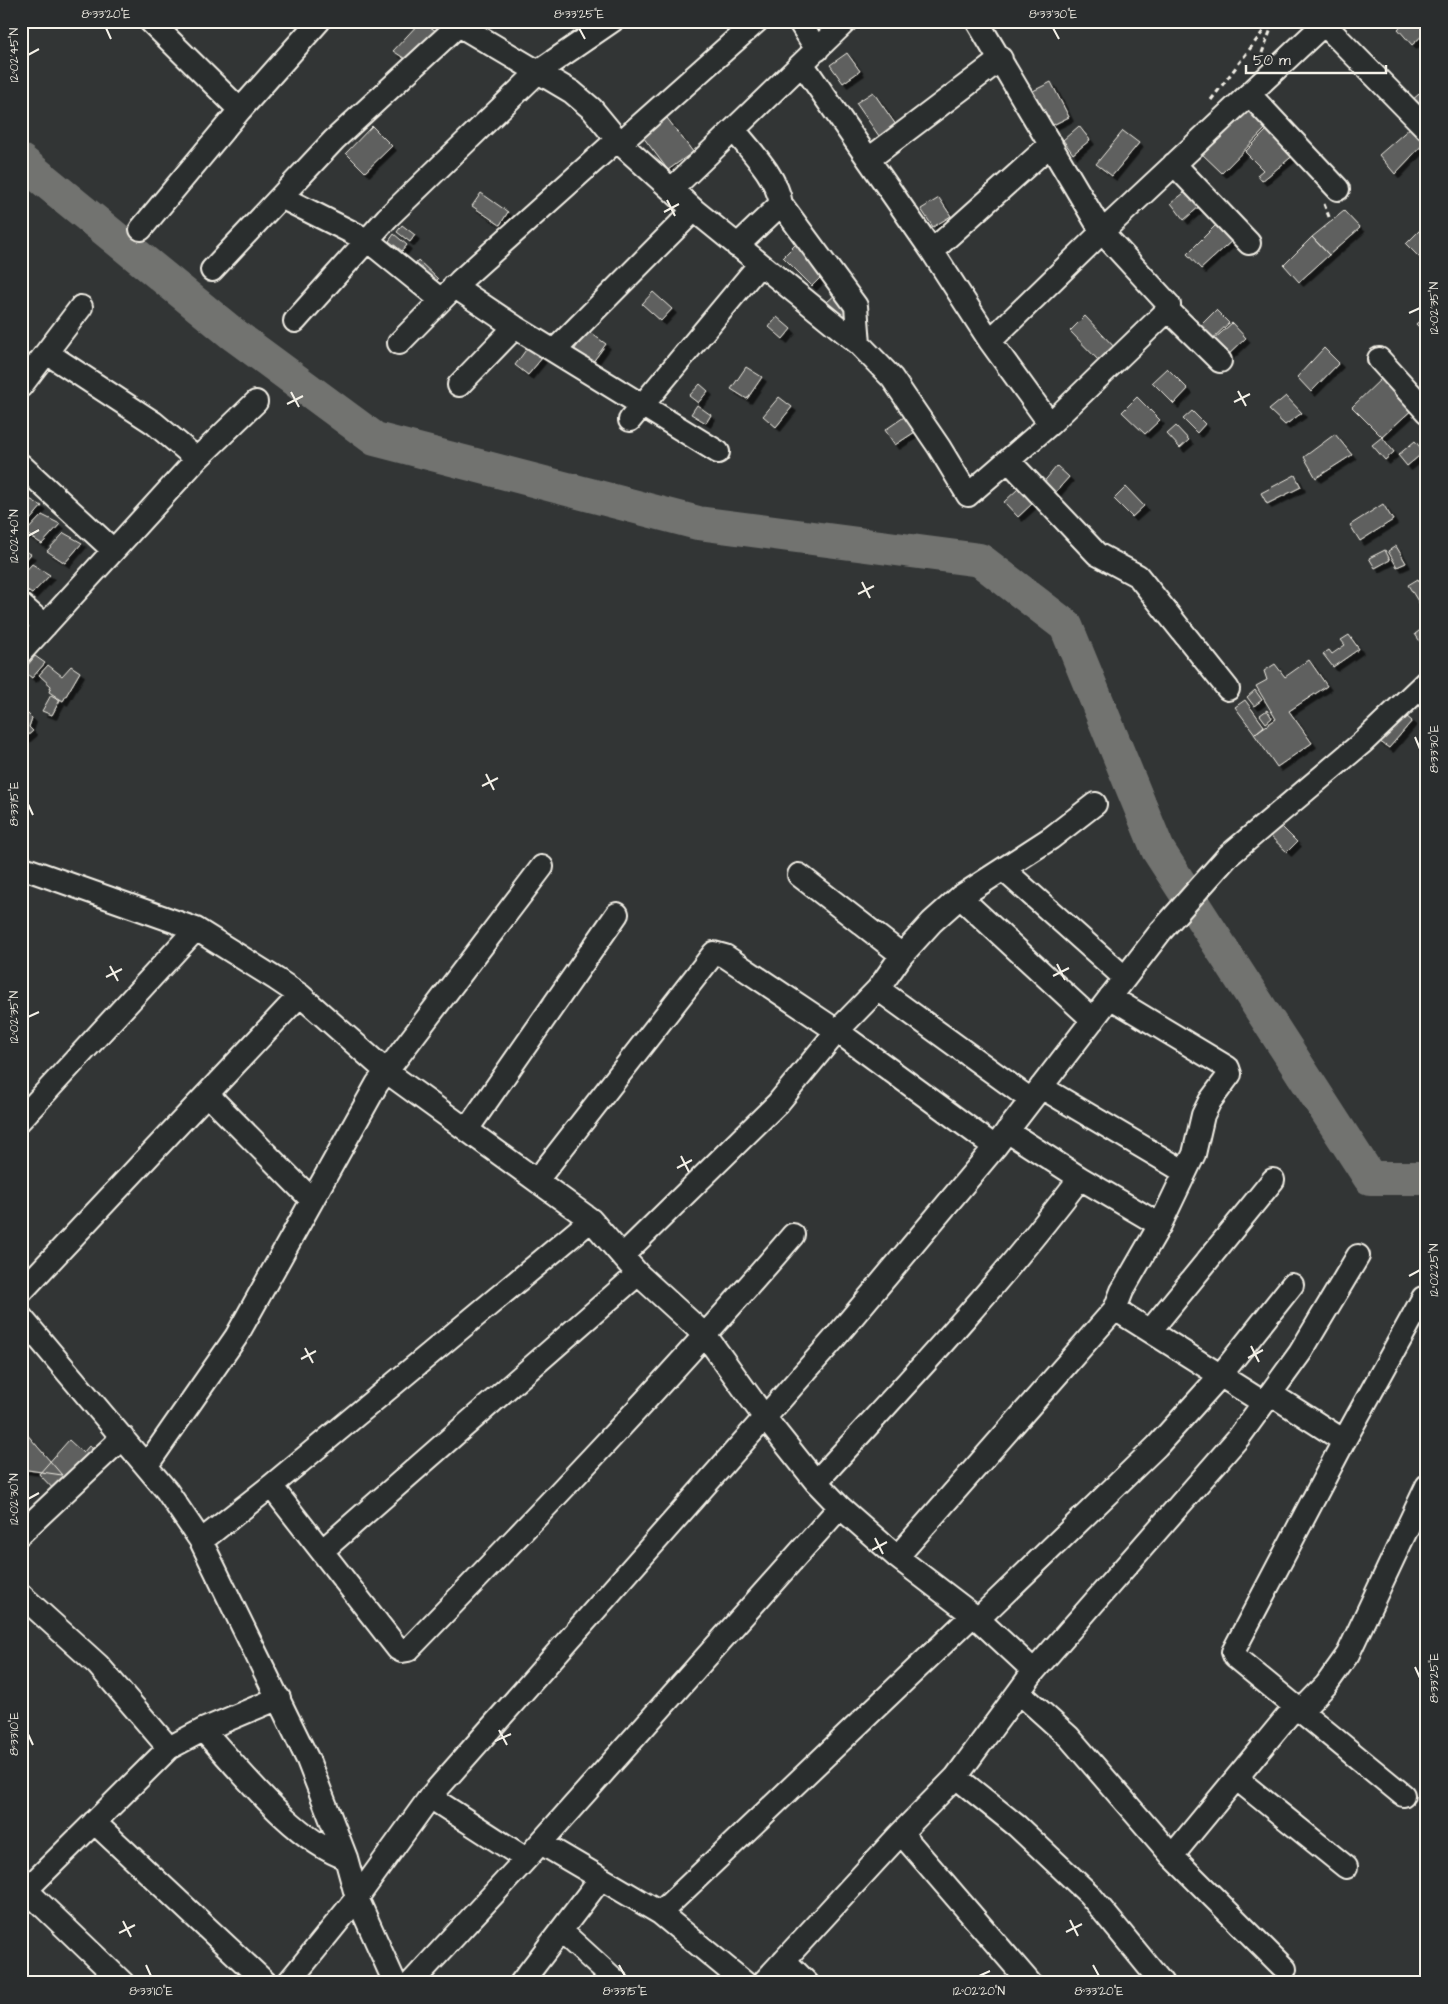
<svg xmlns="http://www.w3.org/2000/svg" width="1448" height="2004" font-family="'Architects Daughter',sans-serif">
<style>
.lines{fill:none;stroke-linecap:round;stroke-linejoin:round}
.river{stroke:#727370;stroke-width:34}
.building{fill:#5f605f;stroke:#f4f1e8;filter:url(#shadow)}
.street-casing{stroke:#f4f1e8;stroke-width:26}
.path{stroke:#f4f1e8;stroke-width:3;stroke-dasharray:5 4;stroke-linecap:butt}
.street{stroke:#2a2d2e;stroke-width:22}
.ticks{fill:none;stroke:#f4f1e8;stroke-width:2}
.neatline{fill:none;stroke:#f4f1e8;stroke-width:2}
.ticks-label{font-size:12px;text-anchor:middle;fill:#f4f1e8}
</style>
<defs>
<filter id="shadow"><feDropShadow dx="4.5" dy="4.5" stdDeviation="0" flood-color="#0009"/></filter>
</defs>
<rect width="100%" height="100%" fill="#323535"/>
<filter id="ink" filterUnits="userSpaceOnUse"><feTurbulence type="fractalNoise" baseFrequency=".02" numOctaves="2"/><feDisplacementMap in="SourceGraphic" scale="10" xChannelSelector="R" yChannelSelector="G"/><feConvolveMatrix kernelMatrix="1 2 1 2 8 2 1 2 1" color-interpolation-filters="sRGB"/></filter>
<g filter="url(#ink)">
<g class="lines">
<path class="river" d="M21,161L233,334L375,439L698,523L980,560L1066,626L1158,850L1370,1178H1427"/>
</g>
<path class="building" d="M421,21L439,33L410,62L393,51Z
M1407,21H1427V31L1412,45L1398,29Z
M847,53L860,71L843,83L830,65Z
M1051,82L1069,117L1051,126L1033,91Z
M1427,87V118L1411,101Z
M873,92L896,125L879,136L856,103Z
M1248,106L1269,125L1222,173L1200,152Z
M667,118L693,152L668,170L643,137Z
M372,126L392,146L365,172L346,153Z
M1079,126L1090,140L1073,154L1063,140Z
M1270,127L1295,154L1262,181L1257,175L1263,170L1245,152Z
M1411,127L1426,141L1395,174L1379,155Z
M1123,131L1139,143L1112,176L1096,164Z
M1188,190L1201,205L1184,220L1171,203Z
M481,193L508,212L500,225L472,206Z
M939,198L951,216L933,227L921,209Z
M1344,211L1360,228L1329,255L1312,237Z
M1427,223V251L1420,258L1406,244Z
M1217,224L1236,237L1201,269L1187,254Z
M402,225L415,235L410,242L397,232Z
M394,234L407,245L402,251L389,241Z
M1312,237L1329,255L1299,282L1284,265Z
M796,244L825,273L812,286L783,257Z
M418,260L438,279L432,286L412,267Z
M653,292L672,309L661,321L642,304Z
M837,293L855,313L844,323L826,303Z
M1216,310L1229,323L1211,340L1199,327Z
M1426,315L1427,316V335L1416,324Z
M1085,316L1116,349L1101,363L1070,331Z
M777,317L791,329L783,339L769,327Z
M1232,323L1246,338L1226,357L1211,342Z
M588,331L606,344L590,366L572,353Z
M528,347L542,358L528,375L515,365Z
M1324,348L1339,363L1311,392L1297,377Z
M746,367L762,377L747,399L731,389Z
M1167,368L1188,389L1174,404L1152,382Z
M1386,374L1416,406L1382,437L1352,407Z
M700,384L708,391L698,403L689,396Z
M1286,396L1302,413L1285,425L1269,410Z
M779,397L792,407L776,427L763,416Z
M1137,397L1160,420L1145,434L1122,412Z
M697,405L711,415L706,423L691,414Z
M1192,411L1205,424L1197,433L1183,419Z
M907,415L918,430L895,445L885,430Z
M1176,426L1189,440L1180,448L1167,434Z
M1335,434L1352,455L1316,478L1304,457Z
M1382,437L1394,452L1385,460L1372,445Z
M1415,441L1424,452L1407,466L1398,455Z
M1057,466L1069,477L1054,494L1042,484Z
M1295,475L1301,487L1267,504L1261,493Z
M1126,487L1144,506L1132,517L1114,499Z
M1019,488L1033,503L1018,517L1004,502Z
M24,496L42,506L25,526L21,523V500Z
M1383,504L1393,520L1360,541L1350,525Z
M42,515L60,524L42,544L25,533Z
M64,533L82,543L65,563L47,551Z
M1396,546L1406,563L1397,567L1388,551Z
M21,549L31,554L21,565Z
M1385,550L1390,560L1375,568L1369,558Z
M32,564L50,575L32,594L21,587V576Z
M1418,579L1427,595V610L1424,611L1408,585Z
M1427,625V652L1415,634Z
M1349,635L1359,649L1333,667L1323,654L1329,650L1332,654L1345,645L1341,640Z
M35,656L45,663L32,678L23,671Z
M1309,660L1327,686L1289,711L1312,743L1277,767L1254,734L1276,719L1256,686L1267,680L1264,671L1275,664L1285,677Z
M48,665L62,676L71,666L80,672L63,701L49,692L51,686L39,675Z
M1255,690L1262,700L1254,706L1247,697Z
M51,695L60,700L52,715L42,711Z
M1245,700L1264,726L1255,734L1235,707Z
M21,707L32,718L29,727L33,731L25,738L21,734Z
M1267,710L1272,718L1266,723L1260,715Z
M1400,711L1412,721L1389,748L1376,739Z
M1279,824L1297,842L1287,852L1268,834Z
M25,1432L62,1475L21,1469V1435Z
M69,1440L83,1453L89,1446L95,1450L58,1494L39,1474Z"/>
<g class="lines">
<g class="street-casing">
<path id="street" d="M150,21L240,110
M452,21L572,92L592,109L620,143L694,210L859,344L892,378L939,447L968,495L1050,424L1168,310L1169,305L1102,232L977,21
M799,21L817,50
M803,65L932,251L990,341L1050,424
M1249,94L1338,189
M734,130C751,151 777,177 781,204L737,246
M620,143L757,21
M869,159L1001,59
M1174,164L1249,243
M672,189L846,21
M281,197L367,240L441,300
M781,204L856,306L859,344
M141,229L240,110L319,21
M932,251L1051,144
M212,270L334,140L463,21
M454,286L515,327L718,452
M1168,310L1220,361
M295,321L387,218L539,71L612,21
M990,341L1102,232L1324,24L1427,129
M399,343L460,281L617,140
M555,350L694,210
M47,353L154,423L197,459
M1379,359L1427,412
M459,385L515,327
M21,386L81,307
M630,420L759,265
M1009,461L1097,554L1138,576L1228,689
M21,465L113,550
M21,605L45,626
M21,652L197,459L256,402
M21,867L196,929L276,979L300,995L387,1072L591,1220L638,1274L706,1336L765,1418L816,1482L840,1507L897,1557L978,1619L1034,1671
M1004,870L1125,978
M799,875L902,955
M960,897L1093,1020
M878,989L1031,1100
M1041,1087L1185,1172
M207,1094L312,1200
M21,1119L196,929
M468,1128L617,914
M1007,1131L1080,1178L1160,1225
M537,1180L714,953L725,956L837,1031L995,1147
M623,1255L778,1103L837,1031L878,989L902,955L932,922L960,897L1051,838L1095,804
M21,1292L300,995
M1115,1309L1264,1403
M21,1317L167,1491L201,1541L308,1760L346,1858L357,1898L395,1983
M1150,1331L1273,1180
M1271,1394L1344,1441
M147,1465L236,1337L377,1084L542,867
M816,1482C907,1383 999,1285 1080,1178
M271,1486L398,1649L402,1651L408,1650C540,1514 670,1378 793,1235
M21,1533L123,1437
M201,1541L271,1486L591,1220
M322,1551L638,1274
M897,1557L1115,1309L1122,1291L1160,1225L1194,1154L1203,1115L1210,1101L1230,1074L1228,1068L1223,1065L1110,997
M21,1595L98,1665L169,1748
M978,1619L1157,1446L1220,1376L1292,1285
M1019,1692L1069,1737L1172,1856L1285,1969
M1300,1712L1326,1685L1348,1654L1427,1486
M203,1730C241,1771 294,1840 346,1858
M956,1777L1017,1826L1089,1894L1162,1983
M1237,1779L1346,1867
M1403,1795L1235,1657L1233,1652L1344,1441L1423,1298
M430,1797L526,1859
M94,1822L266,1983
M901,1833L1030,1983
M541,1843L660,1913L745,1983
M1172,1856L1295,1707
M21,1885L123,1983
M21,1895L169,1748L203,1730L279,1698
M660,1913L973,1615
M561,1931L618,1983
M784,1960L807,1983
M288,1983L357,1898L430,1797L834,1339L995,1147L1161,931L1228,856L1363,742L1427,681
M411,1983L526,1859L840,1507
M521,1983L601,1878
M763,1983L901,1833L956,1777L1034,1671L1239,1437L1300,1353L1358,1256"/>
</g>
<path class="path" d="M1262,53L1274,21
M1211,100L1271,21
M1324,204L1331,222"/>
<use href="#street" class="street"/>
</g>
</g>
<path class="ticks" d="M106,28L111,39M579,28L585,39M1053,28L1059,39M28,55L39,49M667,200L675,216M664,212L679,204M1409,313L1420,308M1238,391L1246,406M291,392L299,407M1234,402L1250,394M287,404L303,396M28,536L39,530M862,582L870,598M858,594L874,586M1415,737L1420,749M486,774L494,790M482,786L498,778M28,804L33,815M1057,964L1065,980M110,966L118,981M1053,976L1069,968M106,977L122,969M28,1017L39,1012M681,1156L689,1172M677,1168L692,1160M1409,1276L1420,1270M1251,1346L1259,1362M305,1348L313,1363M1248,1358L1263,1350M301,1359L316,1351M28,1499L39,1493M875,1538L883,1554M872,1550L887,1542M1415,1667L1420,1678M499,1730L507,1745M28,1734L33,1745M495,1741L511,1734M1070,1920L1078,1936M123,1921L131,1937M1066,1932L1082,1924M119,1933L135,1925M146,1965L151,1976M619,1965L625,1976M1093,1965L1099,1976M979,1976L990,1971"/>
<rect width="1448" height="2004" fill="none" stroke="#2a2d2e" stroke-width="55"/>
<path d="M1246 65v8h140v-8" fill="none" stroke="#f4f1e8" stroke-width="2.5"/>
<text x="1253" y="65" font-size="15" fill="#f4f1e8" stroke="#2a2d2e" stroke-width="4" paint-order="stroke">50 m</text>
<rect x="28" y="28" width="1392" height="1948" class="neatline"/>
<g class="ticks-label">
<text x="106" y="18">8°33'20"E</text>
<text x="579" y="18">8°33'25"E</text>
<text x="1053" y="18">8°33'30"E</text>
<text transform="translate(14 55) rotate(-90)" y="4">12°02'45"N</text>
<text transform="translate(1434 308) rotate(-90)" y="4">12°02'35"N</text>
<text transform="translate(14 536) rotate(-90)" y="4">12°02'40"N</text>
<text transform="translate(1434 749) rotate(-90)" y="4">8°33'30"E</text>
<text transform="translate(14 804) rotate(-90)" y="4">8°33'15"E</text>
<text transform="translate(14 1017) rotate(-90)" y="4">12°02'35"N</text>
<text transform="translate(1434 1270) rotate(-90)" y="4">12°02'25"N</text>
<text transform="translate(14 1499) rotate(-90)" y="4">12°02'30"N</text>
<text transform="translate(1434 1678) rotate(-90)" y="4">8°33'25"E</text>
<text transform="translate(14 1734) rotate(-90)" y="4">8°33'10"E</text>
<text x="151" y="1995">8°33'10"E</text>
<text x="625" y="1995">8°33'15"E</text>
<text x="979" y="1995">12°02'20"N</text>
<text x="1099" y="1995">8°33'20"E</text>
</g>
</svg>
